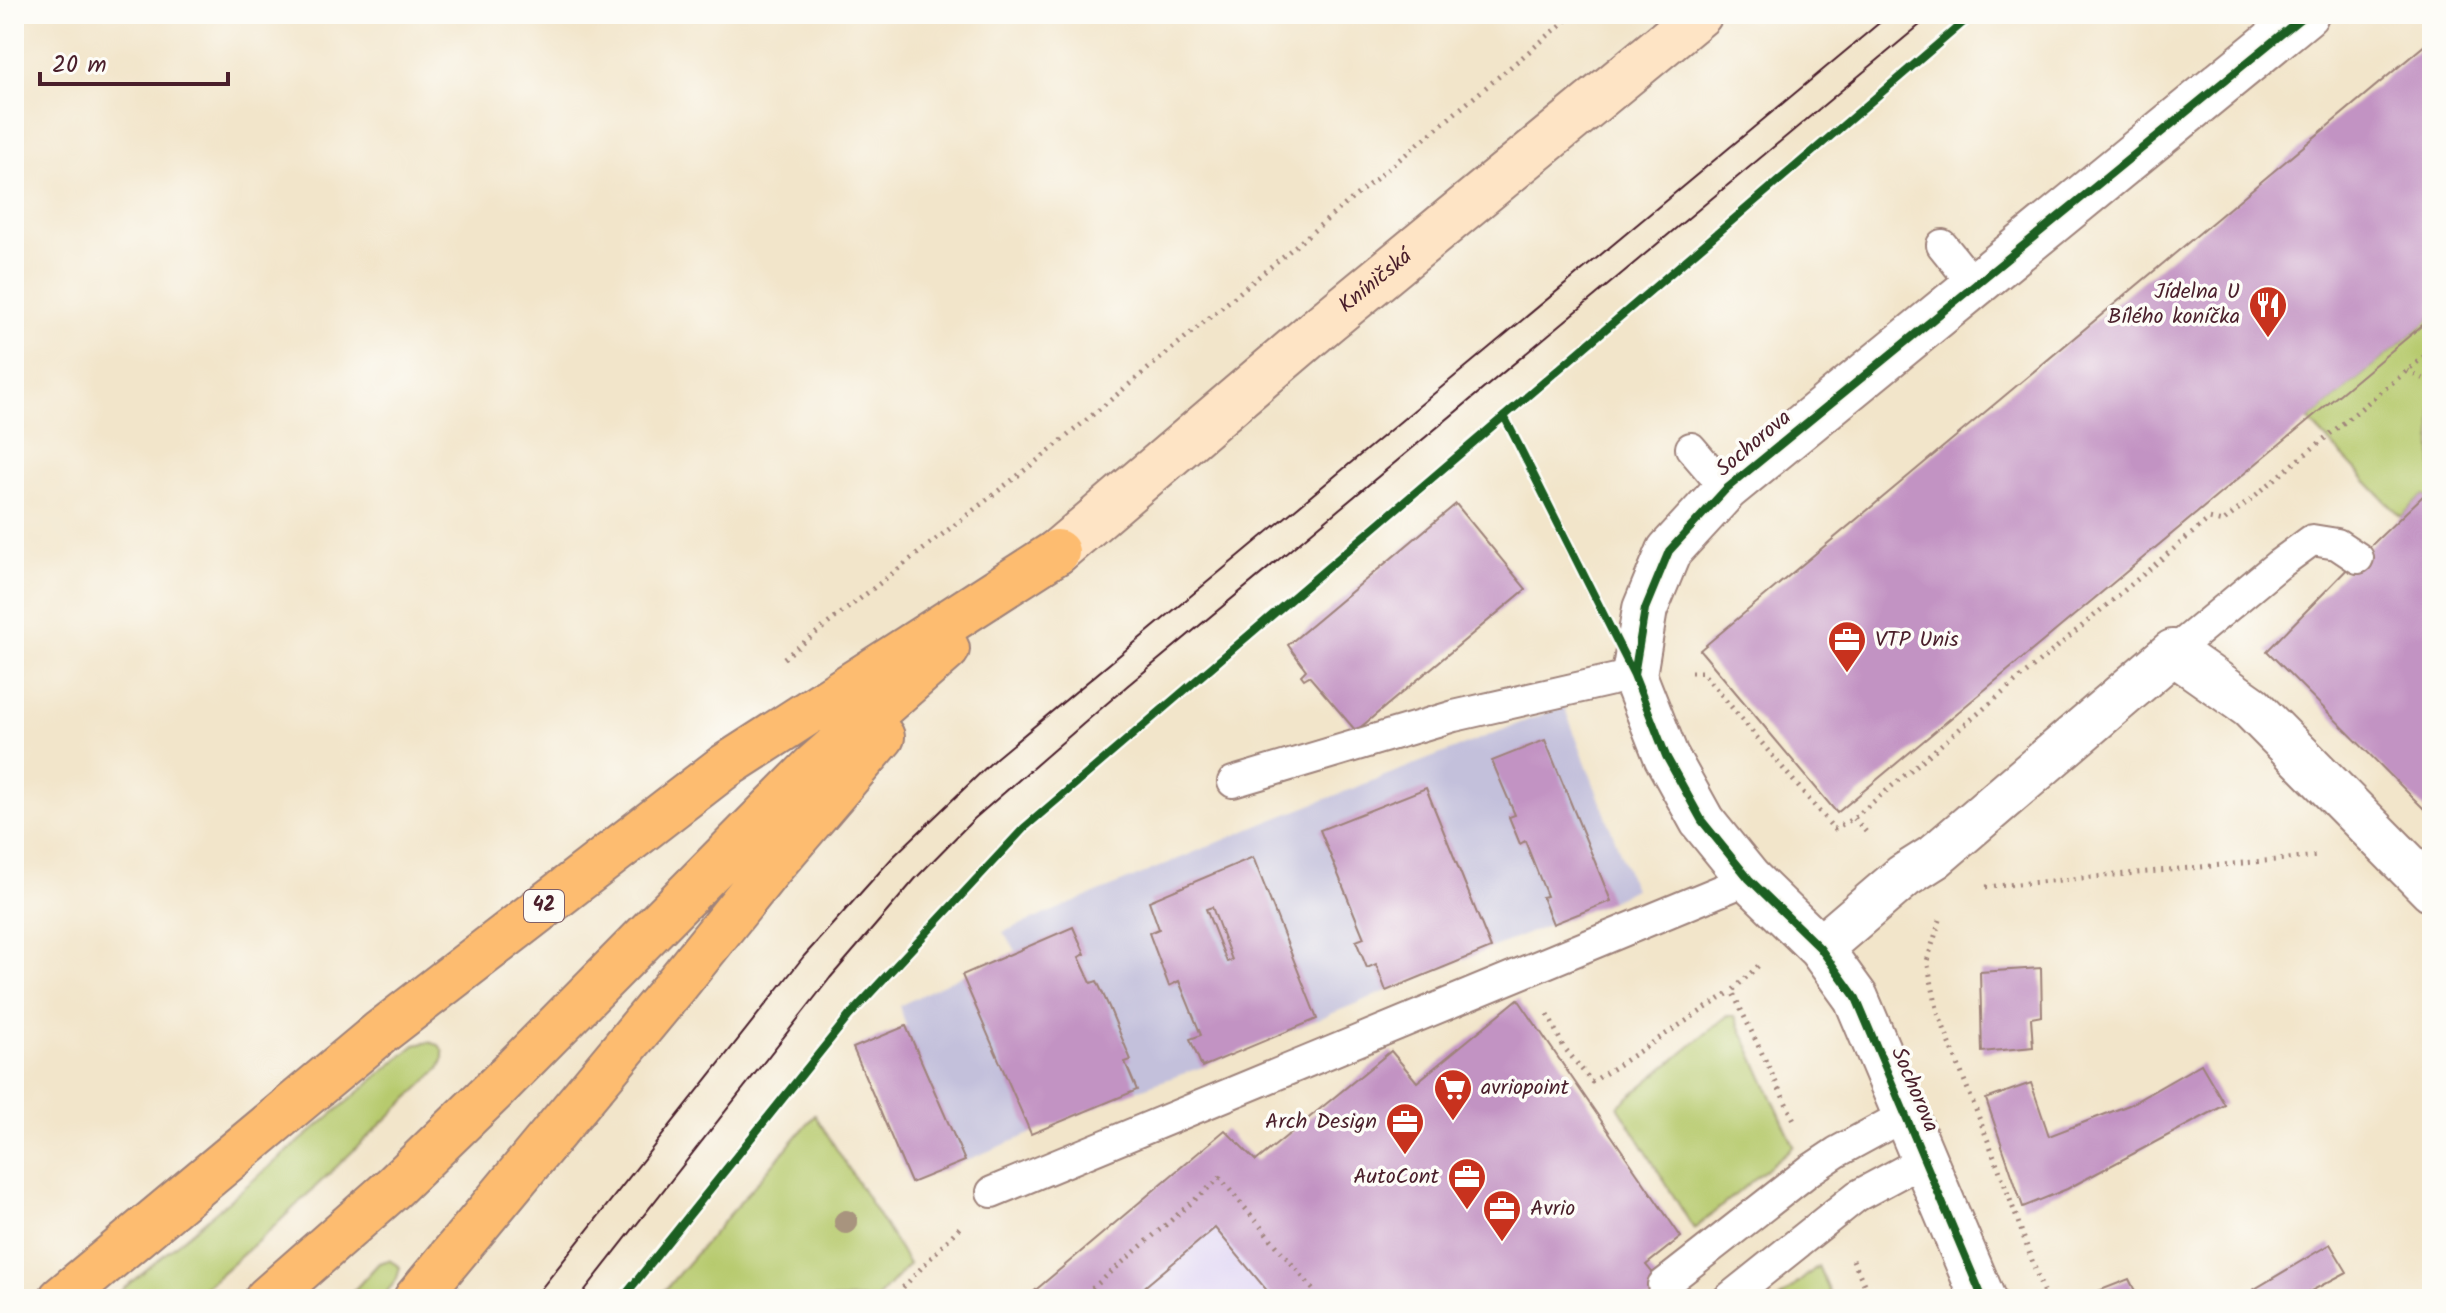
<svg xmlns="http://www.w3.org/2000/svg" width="2446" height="1313" font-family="Kalam,sans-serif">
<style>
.built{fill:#dfd4f5}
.industrial{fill:#c3c0db}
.green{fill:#b7ca6e;stroke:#80744c;stroke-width:2}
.building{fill:#c293c3;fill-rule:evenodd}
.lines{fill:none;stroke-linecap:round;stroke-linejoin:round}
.service-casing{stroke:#9e827a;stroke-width:34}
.minor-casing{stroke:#9e827a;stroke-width:48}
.secondary-casing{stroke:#9e827a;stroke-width:48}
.trunk-casing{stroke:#9e827a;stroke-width:48}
.path{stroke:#9e827a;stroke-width:5;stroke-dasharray:2 6;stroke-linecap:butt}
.service{stroke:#fff;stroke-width:30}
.minor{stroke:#fff;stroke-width:44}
.secondary{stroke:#fee4c5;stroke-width:44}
.trunk{stroke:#fdbc6f;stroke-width:44}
.tram{stroke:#4a1f2b;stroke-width:2}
.cycleway-casing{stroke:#fdfcf7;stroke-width:13}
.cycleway{stroke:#1b5e20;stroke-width:8}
.tree{fill:#a8947e}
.labels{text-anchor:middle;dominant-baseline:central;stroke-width:7;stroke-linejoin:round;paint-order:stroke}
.shield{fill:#fdfcf7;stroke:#806168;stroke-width:2}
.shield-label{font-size:20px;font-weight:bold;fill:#4a1f2b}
.street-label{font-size:22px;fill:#4a1f2b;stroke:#fdfcf7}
.poi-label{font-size:22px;fill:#4a1f2b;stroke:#fdfcf7;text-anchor:end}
</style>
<rect width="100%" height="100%" fill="#fdfcf7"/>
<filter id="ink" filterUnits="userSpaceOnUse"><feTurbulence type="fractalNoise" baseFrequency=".0125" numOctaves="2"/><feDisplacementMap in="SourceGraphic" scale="16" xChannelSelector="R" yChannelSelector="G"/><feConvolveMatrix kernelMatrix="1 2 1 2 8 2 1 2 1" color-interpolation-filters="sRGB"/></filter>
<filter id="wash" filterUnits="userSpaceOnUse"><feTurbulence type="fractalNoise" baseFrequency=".006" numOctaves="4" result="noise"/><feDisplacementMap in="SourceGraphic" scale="32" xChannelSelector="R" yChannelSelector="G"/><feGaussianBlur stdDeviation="1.8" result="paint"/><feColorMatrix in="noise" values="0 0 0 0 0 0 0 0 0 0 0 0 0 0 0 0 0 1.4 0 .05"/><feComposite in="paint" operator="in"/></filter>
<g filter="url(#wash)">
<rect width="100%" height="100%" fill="#f2e5ca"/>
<path class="built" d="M1225,1130L1256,1161L1371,1299H1025Z"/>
<path class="industrial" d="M1564,706L1634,889L1611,901L1491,948L1202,1067L1137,1090L911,1183L853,1048L906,1026L899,1006L962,975L1016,952L1003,932L1267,822Z"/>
<path class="green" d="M2432,317V503L2424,495L2401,517L2308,420Z
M1727,1016H1735L1794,1146L1694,1229L1618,1106Z
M429,1042L439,1045L443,1051V1060L439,1069L266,1234L192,1299H111L415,1045Z
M815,1115L909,1264L877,1299H657Z
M389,1260L400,1267L397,1279L381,1299H346L379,1263Z
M1818,1266L1833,1299H1779Z"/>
<g id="blocks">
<path class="building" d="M2432,39V317L1837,813L1700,650Z
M2424,495L2432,503V817L2267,651L2358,558Z
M1456,504L1526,589L1356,731L1309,676L1304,679L1301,675L1306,670L1288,645Z
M1545,740L1611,901L1553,924L1542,897L1547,896L1525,841L1520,844L1509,817L1515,815L1492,761Z
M1426,788L1491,948L1386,991L1376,964L1367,968L1356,941L1364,938L1320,830Z
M1253,857L1317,1019L1202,1067L1190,1039L1201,1035L1179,981L1169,986L1149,933L1159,929L1149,901ZM1212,907L1232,960L1227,962L1206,909Z
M1073,927L1085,954L1079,957L1091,983L1097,981L1109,1007L1131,1060L1125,1062L1137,1090L1031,1134L962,975Z
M2041,968L2042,1016L2031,1018L2033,1047L1982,1052L1980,972Z
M1518,999L1681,1237L1646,1265L1674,1299H1274L1215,1228L1130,1299H1025L1225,1130L1256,1161L1391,1051L1417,1082Z
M906,1026L965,1161L911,1183L853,1048Z
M2201,1064L2225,1105L2067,1189L2023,1207L1986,1099L2031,1083L2049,1136L2129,1105Z
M2330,1244L2347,1272L2296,1299H2238Z
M2129,1279L2139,1299H2078Z"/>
</g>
</g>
<g filter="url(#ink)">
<use href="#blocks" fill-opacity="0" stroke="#9e827a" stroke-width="2"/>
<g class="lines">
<g class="service-casing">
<path id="service" d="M1942,245L1975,286
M1691,448L1726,489
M2173,652L2278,565L2312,540L2337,544L2358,558
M1233,782L1454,716L1634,675
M992,1192L1749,879
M1663,1285L1810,1170L1837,1152L1905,1115
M1728,1299L1857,1196L1924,1160"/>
</g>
<g class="minor-casing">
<path id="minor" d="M1820,948L1904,876L1934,857L2173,652L2251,707L2432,890
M1983,1299L1856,998L1820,948L1749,879L1702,821L1666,756L1634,675L1645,609L1669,551L1726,489L2306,14"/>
</g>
<g class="secondary-casing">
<g id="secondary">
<path id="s1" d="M1057,552L1325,323L1700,14"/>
</g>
</g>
<g class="trunk-casing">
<path id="trunk" d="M61,1299L381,1032L724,767L1057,552
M267,1299L394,1187L493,1091L814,766L947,649
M416,1299L676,985L770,868L882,737"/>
</g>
<path class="path" d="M2407,371L2432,383
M784,658L1048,452L1574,14
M1691,672H1702L1834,829L1854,818L2209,519L2223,522L2432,350
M1854,818L1867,833
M1986,887L2319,856
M1940,920L1927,961L1938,1013L1999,1169L2046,1299
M1758,966L1732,991L1795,1122
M1548,1015L1563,1046L1592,1082L1732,991
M1853,1260L1871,1299
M622,1299L849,1016L1024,828L1504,416
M892,1299L960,1227
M1080,1299L1220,1178L1321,1299"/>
<use href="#service" class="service"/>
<use href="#minor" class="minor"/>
<use href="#secondary" class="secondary"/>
<use href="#trunk" class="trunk"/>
<path class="tram" d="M533,1299L804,956L893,857L996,758L1890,14
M578,1299L830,978L916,878L974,819L1127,686L1933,14"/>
<g class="cycleway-casing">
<path id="cycleway" d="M1504,416L1634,675
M622,1299L849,1016L1024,828L1973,14
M1983,1299L1856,998L1820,948L1749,879L1702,821L1666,756L1634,675L1645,609L1669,551L1726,489L2306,14"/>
</g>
<use href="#cycleway" class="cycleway"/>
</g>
<circle class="tree" cx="846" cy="1222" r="12"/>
</g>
<defs>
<g id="restaurant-pin" transform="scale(2)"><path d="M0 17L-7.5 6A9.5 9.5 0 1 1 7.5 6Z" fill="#c8321e" stroke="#fdfcf7"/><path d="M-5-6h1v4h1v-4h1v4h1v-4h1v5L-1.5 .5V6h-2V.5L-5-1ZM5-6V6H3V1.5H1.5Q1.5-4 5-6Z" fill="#fff"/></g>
<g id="office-pin" transform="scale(2)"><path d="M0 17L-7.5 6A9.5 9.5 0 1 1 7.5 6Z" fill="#c8321e" stroke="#fdfcf7"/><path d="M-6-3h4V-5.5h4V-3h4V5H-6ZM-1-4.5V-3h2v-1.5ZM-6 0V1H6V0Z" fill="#fff"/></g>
<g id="supermarket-pin" transform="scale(2)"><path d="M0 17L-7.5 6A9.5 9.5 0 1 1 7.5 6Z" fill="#c8321e" stroke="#fdfcf7"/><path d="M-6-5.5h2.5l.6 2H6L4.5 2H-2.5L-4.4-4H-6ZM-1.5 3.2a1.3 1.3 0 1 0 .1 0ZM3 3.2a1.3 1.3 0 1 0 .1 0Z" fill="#fff"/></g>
</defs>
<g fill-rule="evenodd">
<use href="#restaurant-pin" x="2268" y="305"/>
<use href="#office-pin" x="1847" y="640"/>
<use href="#supermarket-pin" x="1453" y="1088"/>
<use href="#office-pin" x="1405" y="1122"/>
<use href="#office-pin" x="1467" y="1177"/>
<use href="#office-pin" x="1502" y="1209"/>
</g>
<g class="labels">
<rect class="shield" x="524" y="890" width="40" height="32" rx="6"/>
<g class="shield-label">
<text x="544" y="906">42</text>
</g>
<g class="street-label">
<text stroke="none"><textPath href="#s1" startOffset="418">Kníničská</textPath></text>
<text transform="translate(1754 444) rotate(-40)">Sochorova</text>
<text transform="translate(1914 1090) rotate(67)">Sochorova</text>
</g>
<g class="poi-label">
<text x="2240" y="292">Jídelna U<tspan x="2240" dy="25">Bílého koníčka</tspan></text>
<text x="1875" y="640" text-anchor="start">VTP Unis</text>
<text x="1481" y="1088" text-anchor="start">avriopoint</text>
<text x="1377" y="1122">Arch Design</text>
<text x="1439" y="1177">AutoCont</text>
<text x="1530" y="1209" text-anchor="start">Avrio</text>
</g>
</g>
<rect width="2446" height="1313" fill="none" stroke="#fdfcf7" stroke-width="48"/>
<path d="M40 72v12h188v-12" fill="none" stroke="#4a1f2b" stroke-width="4"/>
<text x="52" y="72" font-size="24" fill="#4a1f2b" stroke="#fdfcf7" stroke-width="6" paint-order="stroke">20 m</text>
</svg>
